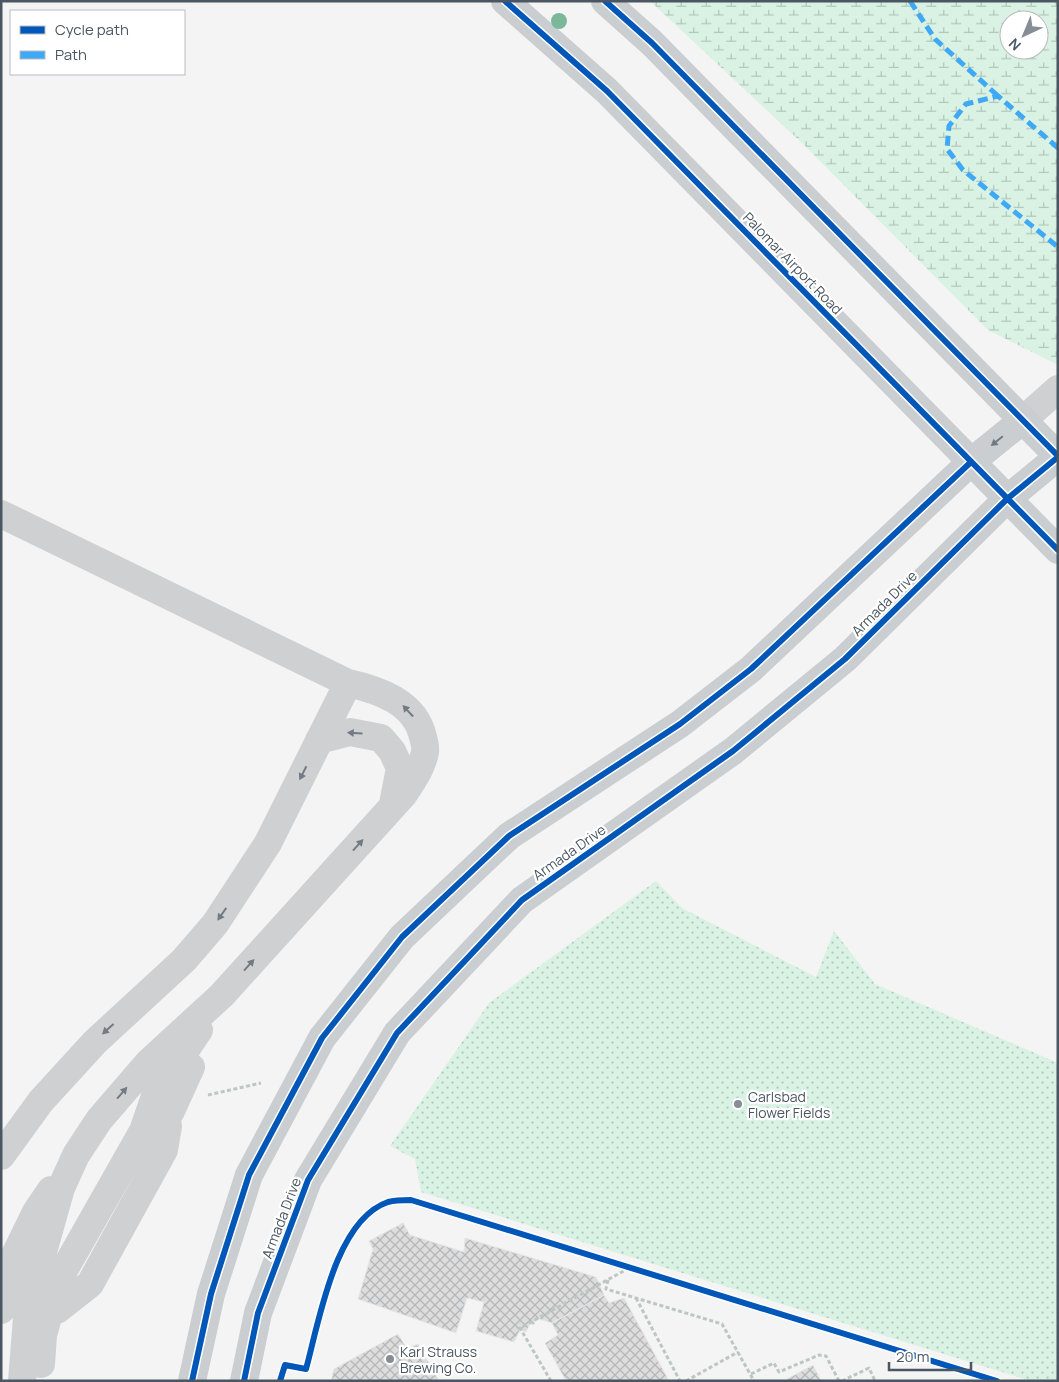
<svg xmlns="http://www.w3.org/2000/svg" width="1059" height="1382" font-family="Manrope,sans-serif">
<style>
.grass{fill:url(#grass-dots)}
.wetland{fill:url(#wetland-marsh);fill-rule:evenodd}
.building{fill:url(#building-cross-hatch);stroke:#e5e6e7}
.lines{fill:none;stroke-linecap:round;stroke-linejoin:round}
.path{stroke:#bcc7c4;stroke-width:3;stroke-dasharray:4 2.5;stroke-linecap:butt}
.minor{stroke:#ced0d2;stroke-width:28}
.major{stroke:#caced1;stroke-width:28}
.quiet{stroke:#3fa9f5;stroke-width:5;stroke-dasharray:10 5;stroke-linecap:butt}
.cycleway-casing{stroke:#fff;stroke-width:9}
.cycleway{stroke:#0057b8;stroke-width:6}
.tree{fill:#7ab899}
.oneway{fill:#707a83}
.oneway2{fill:#727b83}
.poi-dot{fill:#868d94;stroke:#fff;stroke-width:2}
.labels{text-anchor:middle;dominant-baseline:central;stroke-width:4.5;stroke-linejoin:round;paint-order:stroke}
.street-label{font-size:14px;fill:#4a5661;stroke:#fff}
.poi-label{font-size:14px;fill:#4a5661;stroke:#fff;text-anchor:start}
</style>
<defs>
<pattern id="grass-dots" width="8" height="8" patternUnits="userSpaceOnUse" patternTransform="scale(1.25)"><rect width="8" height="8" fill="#d9f2e3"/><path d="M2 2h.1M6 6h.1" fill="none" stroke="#b2c7bb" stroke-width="1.8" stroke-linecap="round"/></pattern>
<pattern id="wetland-marsh" width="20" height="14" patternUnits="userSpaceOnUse" patternTransform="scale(1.25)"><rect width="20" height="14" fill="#d9f2e3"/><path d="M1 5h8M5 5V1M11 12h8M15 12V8" fill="none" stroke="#b2c7bb"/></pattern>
<pattern id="building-cross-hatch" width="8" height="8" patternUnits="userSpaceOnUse" patternTransform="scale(1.25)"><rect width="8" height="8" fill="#ddddde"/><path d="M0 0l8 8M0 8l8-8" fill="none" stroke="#b5b6b7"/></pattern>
</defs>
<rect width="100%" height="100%" fill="#f4f4f4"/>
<path class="grass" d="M656,881L682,908L816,977L834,931L875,984L1058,1063V1381H1031L421,1192L415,1159L390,1146L489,1003Z"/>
<path class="wetland" d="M650,1H1058V365L988,330L805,146ZM1009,20H1039V50H1009Z"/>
<path class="building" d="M403,1223L410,1235L464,1252L465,1238L596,1277L604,1295L552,1323L536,1318L534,1325L530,1324L526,1332L520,1330L514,1342L476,1331L484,1302L467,1298L456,1333L358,1299L373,1249L369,1241Z
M604,1295L609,1303L624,1298L669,1381H566L545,1343L558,1335L552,1323Z
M398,1334L407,1349L418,1344L439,1381H331L334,1369Z
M813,1365L821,1381H788L787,1379Z"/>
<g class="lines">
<path class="path" d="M208,1095L261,1083
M608,1280L606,1289L722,1324L754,1381
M636,1298L680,1381
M751,1374L774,1363L779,1372L819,1355L826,1356L839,1381
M551,1381L520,1328L631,1267
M686,1381L738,1352
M842,1381L869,1368L875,1381"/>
<path class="minor" d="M1023,420L1058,389
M1,514L348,683C379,690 415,702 423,737C424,741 426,747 425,752C422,768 413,780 404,794L222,995L149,1062L99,1120L76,1155L61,1188L28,1305L22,1381
M319,740L350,732L381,738L392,751L400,768L393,804
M151,1144L171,1111L191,1067
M1,1156L41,1101L95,1042L184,960L215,924L268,843L348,683
M1,1310L11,1263L36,1212L51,1190
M57,1310L90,1284L164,1150L168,1126
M41,1364L43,1335L59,1279L143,1131L155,1096L199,1030"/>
<path class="major" d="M505,1L607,91L1058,550
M605,1L652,43L1058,456
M192,1381L211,1294L249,1175L322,1038L402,937L509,836L680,724L751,669L971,462L1023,420
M244,1381L258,1313L308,1180L397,1033L522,900L733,751L845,659L1007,499L1058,457"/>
<path class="quiet" d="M910,1L935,39L998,96
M1058,148L998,96L966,104L949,126L947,149L963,170L1058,247"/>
<g class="cycleway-casing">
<path id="cycleway" d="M505,1L607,91L1058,550
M605,1L652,43L1058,456
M192,1381L211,1294L249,1175L322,1038L402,937L509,836L680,724L751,669L971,462
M244,1381L258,1313L308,1180L397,1033L522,900L733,751L845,659L1007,499L1058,457
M280,1381L285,1365L306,1369C319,1322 335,1220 388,1202C395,1200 404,1200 411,1200L997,1381"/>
</g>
<use href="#cycleway" class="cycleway"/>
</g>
<circle class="tree" cx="559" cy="21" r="8"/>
<defs><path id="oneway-solid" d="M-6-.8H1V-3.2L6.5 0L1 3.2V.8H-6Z" transform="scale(1.25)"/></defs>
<use class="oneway" href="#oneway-solid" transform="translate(997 441) rotate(141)"/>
<g class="oneway2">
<use href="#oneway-solid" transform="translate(408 711) rotate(-133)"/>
<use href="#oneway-solid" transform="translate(355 733) rotate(-177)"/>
<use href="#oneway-solid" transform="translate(303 773) rotate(117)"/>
<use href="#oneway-solid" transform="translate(358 845) rotate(-48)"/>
<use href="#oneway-solid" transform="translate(222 914) rotate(125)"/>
<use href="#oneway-solid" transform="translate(249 965) rotate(-48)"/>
<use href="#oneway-solid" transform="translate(108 1029) rotate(138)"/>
<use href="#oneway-solid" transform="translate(122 1093) rotate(-49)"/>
</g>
<g class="poi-dot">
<circle cx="738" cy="1104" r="5"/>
<circle cx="390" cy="1359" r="5"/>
</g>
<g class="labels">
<g class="street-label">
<text transform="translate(793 263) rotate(46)">Palomar Airport Road</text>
<text transform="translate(884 603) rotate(-45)">Armada Drive</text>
<text transform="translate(569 852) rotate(-35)">Armada Drive</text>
<text transform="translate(281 1218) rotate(-69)">Armada Drive</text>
</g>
<g class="poi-label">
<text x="748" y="1096">Carlsbad<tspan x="748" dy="16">Flower Fields</tspan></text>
<text x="400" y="1351">Karl Strauss<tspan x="400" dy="16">Brewing Co.</tspan></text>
</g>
</g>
<rect width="1059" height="1382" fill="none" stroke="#4a5661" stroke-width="5"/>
<rect x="10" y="10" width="175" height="65" fill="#ffffff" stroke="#b7bbc0"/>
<rect x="20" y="26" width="25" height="8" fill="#0057b8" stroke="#b7bbc0"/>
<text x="55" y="35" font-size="15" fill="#4a5661">Cycle path</text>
<rect x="20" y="51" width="25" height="8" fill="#3fa9f5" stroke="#b7bbc0"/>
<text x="55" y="60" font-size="15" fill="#4a5661">Path</text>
<g transform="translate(1024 35) rotate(224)"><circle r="24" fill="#ffffff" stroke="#b7bbc0"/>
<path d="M0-4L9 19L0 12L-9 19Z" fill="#868d94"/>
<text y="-8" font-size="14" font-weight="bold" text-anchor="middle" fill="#4a5661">N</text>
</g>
<path d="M889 1362v8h82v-8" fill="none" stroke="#4a5661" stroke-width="2.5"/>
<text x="896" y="1362" font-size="15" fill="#4a5661" stroke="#ffffff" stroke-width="4" paint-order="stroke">20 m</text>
</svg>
